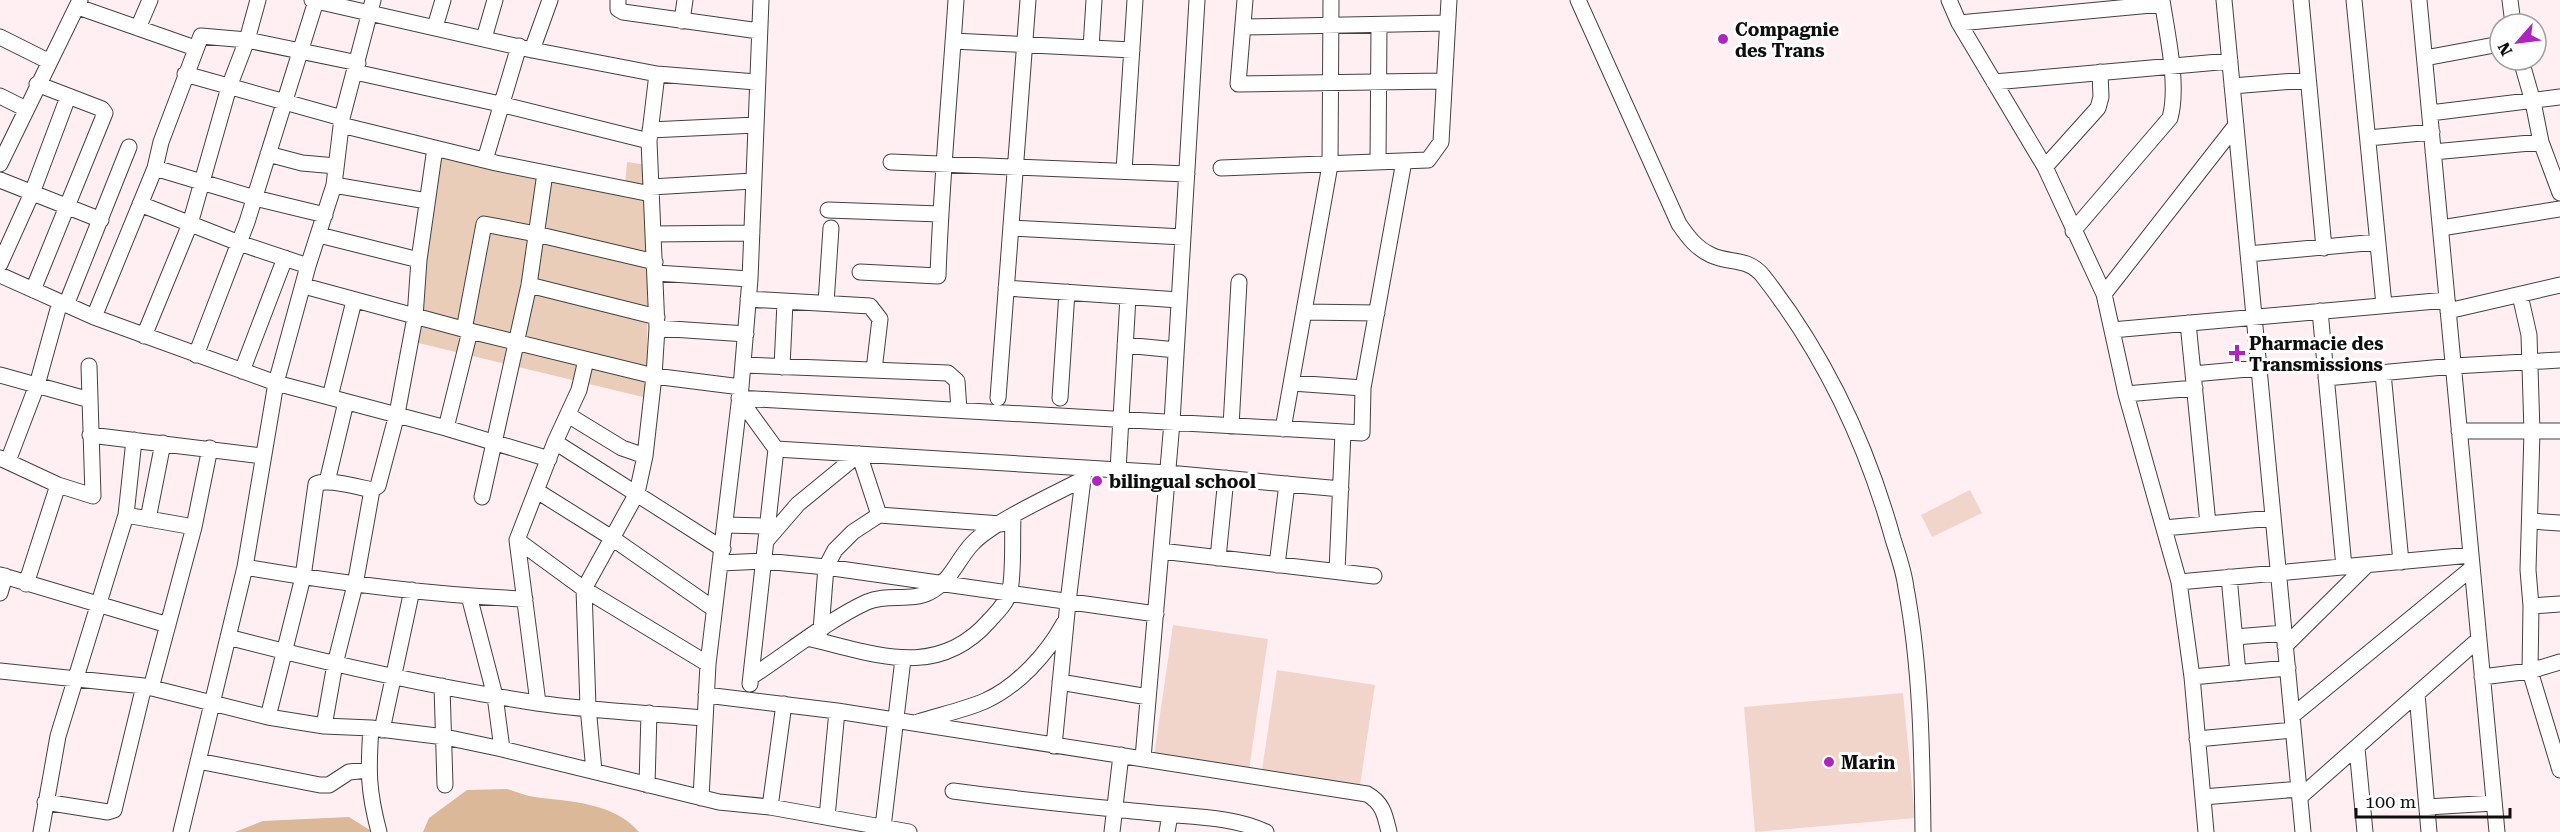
<svg xmlns="http://www.w3.org/2000/svg" width="2560" height="832" font-family="'Roboto Serif',serif">
<style>
.green{fill:#eacdb8}
.forest{fill:#dbb897}
.pitch{fill:#f1d5ca}
.lines{fill:none;stroke-linecap:round;stroke-linejoin:round}
.minor-casing{stroke:#414141;stroke-width:17}
.minor{stroke:#fff;stroke-width:15}
.poi-dot{fill:#ae24c0;stroke:#fff;stroke-width:2}
.labels{text-anchor:middle;dominant-baseline:central;stroke-width:6;stroke-linejoin:round;paint-order:stroke}
.poi-label{font-size:18px;font-weight:bold;fill:#0e0e0e;stroke:#fff;text-anchor:start}
</style>
<rect width="100%" height="100%" fill="#ffeff3"/>
<path class="green" d="M435,149L625,184L627,162L648,165L647,398L410,341Z"/>
<path class="forest" d="M507,789C516,792 526,796 535,797C571,802 613,802 639,832H423L429,818L467,790Z
M349,817L373,832H235L263,821Z"/>
<path class="pitch" d="M1970,490L1982,513L1932,537L1921,515Z
M1173,625L1268,639L1249,770L1154,756Z
M1277,670L1375,685L1360,785L1262,770Z
M1903,693L1915,818L1755,832L1744,707Z"/>
<g class="lines">
<g class="minor-casing">
<path id="minor" d="M312,0L532,50L657,74L756,82
M618,0V9L623,12L759,31
M1245,0L1238,84L1444,81
M1578,0L1679,224C1688,237 1696,248 1711,255C1730,264 1748,257 1763,276C1824,354 1867,445 1893,539C1898,555 1904,571 1906,588C1921,669 1922,750 1923,832
M1949,0L1959,23L2045,167L2104,294L2126,394L2179,582L2192,677L2206,832
M2224,0L2303,832
M2301,0L2324,248
M2354,0L2384,305
M2419,0L2497,832
M2510,0L2513,24
M78,7L195,48
M682,21L685,0
M1959,23L2162,4
M435,27L443,0
M1243,27L1447,23
M138,28L150,0
M0,37L48,61
M484,38L495,0
M953,41L1132,50
M1091,48L1094,0
M532,50L550,0
M2425,58L2500,44
M2521,60L2533,102L2541,142L2560,193
M355,72L500,104L649,141
M185,74L342,118
M1994,82L2230,61
M2232,86L2308,80
M0,96L26,109
M2430,113L2560,97
M341,125L496,163L651,194
M650,130L756,125
M2368,138L2432,132
M2433,152L2541,142
M268,154L302,163L336,166
M485,160L519,46
M891,162L1187,174
M1378,162L1379,25
M0,164L80,0
M2045,167L2098,108L2101,97L2100,72
M155,168L255,198L325,215
M1221,168L1428,160L1441,142L1449,0
M1124,171L1135,0
M0,180L101,220
M334,185L427,201
M651,187L753,181
M140,204L239,243L308,266
M828,210L940,214
M1011,228L1183,237
M2441,228L2560,209
M2073,231L2170,118C2179,85 2167,34 2162,0
M653,234L752,233
M319,235L419,260
M2248,254L2377,242
M0,264L32,193L68,97
M860,272L938,276C941,184 950,92 956,0
M656,273L750,279
M0,275L94,317L276,383L446,428L549,459
M529,285L657,317
M304,286L470,331L654,376L741,387
M1006,288L1179,300
M33,290L105,113L102,109L37,84
M2104,294L2236,125
M2520,295L2529,335L2532,432L2528,570L2531,606L2530,671L2560,770
M748,299L870,306L880,319L874,370
M826,303L831,228
M66,305L129,147
M2320,311L2344,567
M2448,311L2560,285
M1304,312L1377,313
M94,317L155,168L161,142L201,36L247,40L358,63
M2188,323L2208,524
M657,328L746,334
M464,330L484,224L536,234L655,262
M2112,330L2447,300
M144,336L190,224L229,87L247,40L258,0
M1125,345L1176,350
M196,355L247,222L316,1
M743,365L948,373L957,381L959,410
M782,367L785,302
M242,371L285,258
M2383,373L2401,562
M2193,374L2259,368
M0,375L90,400
M2326,378L2454,366L2560,360
M1292,383L1363,388
M2126,394L2195,388
M330,397L354,301
M739,398L1362,433L1363,388L1404,161
M739,398L776,449L750,684
M998,398L1028,0
M1060,398L1067,292
M568,415L622,448L645,456
M1231,426L1239,282
M446,428L470,331
M1283,429L1330,165L1331,0
M2459,431H2560
M90,435L262,456
M555,442L723,549
M776,449L1168,473L1341,489
M0,458L58,485L93,496L89,366
M8,461L37,385L60,302
M1118,470L1128,297
M327,482L346,402
M537,491L612,538L714,609
M482,497L529,285L545,173
M126,515L134,440
M148,519L163,443
M2530,521L2560,523
M725,525L768,526
M2164,528L2273,518
M517,540L584,589L708,664
M766,541L798,504L859,454L879,515
M1161,551L1374,576
M1218,558L1226,478
M721,563L764,561L826,567L1156,614
M1277,565L1287,484
M245,567C338,583 430,595 525,599
M1337,571L1343,432
M0,575L168,625
M2229,577L2238,673
M2179,582L2471,555
M26,584L58,485
M0,593L5,576
M469,596L495,696L502,749
M2531,606L2560,604
M821,630L826,567L835,550L853,532L879,515L1001,524
M228,637C330,664 432,687 537,703C592,711 649,713 705,718
M2235,637L2284,633
M807,638C873,653 936,681 989,621C996,613 1007,603 1010,591C1014,568 1012,541 1013,517
M2285,646L2367,565
M0,671L144,686L268,717L324,726L371,728L445,737L502,749L719,802L770,807L909,832
M751,677C788,653 828,620 867,602C887,593 911,602 930,592C952,580 957,560 972,544C992,522 1055,494 1083,479
M2192,677L2288,668
M2482,677L2530,671L2560,662
M1060,682L1148,697
M442,686L445,785
M151,688L194,527L210,448
M2417,694L2429,832
M706,695L837,711L1367,794C1383,803 1385,815 1389,832
M538,703L517,540L555,442L579,390L586,360
M2292,716L2472,568
M268,717L303,577L316,484C327,478 358,487 372,490L378,486L397,414L415,317L419,260L435,148
M918,722C940,715 964,710 985,701C1018,686 1047,654 1064,623
M324,726L335,664L355,585L372,490
M371,728C368,770 368,791 379,832
M382,730L412,590
M2197,739L2293,730
M1054,746L1068,602L1084,471
M2357,748L2365,832
M1143,758L1172,422L1197,0
M198,761L320,785H329L349,772L368,770
M594,771L588,707L584,589L637,493L645,456L654,376L657,328L649,141L657,74
M647,785L649,713
M953,791C1019,800 1086,806 1153,813C1190,817 1232,816 1266,832
M2203,797L2299,789
M2300,797L2479,639
M701,798L708,664L741,387L750,279L761,0
M45,802L108,812L114,810L144,686
M770,807L784,704
M2427,807L2494,803
M827,817L837,711
M883,827L903,659
M41,832L58,736L126,515L194,527
M181,832L245,567L276,383L308,266L334,185L342,118L373,0
M1112,832L1121,755
M1167,832L1170,815"/>
</g>
<use href="#minor" class="minor"/>
</g>
<g class="poi-dot">
<circle cx="1723" cy="39" r="6"/>
<path d="M2234 344h6v6h6v6h-6v6h-6v-6h-6v-6h6z"/>
<circle cx="1097" cy="481" r="6"/>
<circle cx="1829" cy="762" r="6"/>
</g>
<g class="labels">
<g class="poi-label">
<text x="1735" y="29">Compagnie<tspan x="1735" dy="21">des Trans</tspan></text>
<text x="2249" y="343">Pharmacie des<tspan x="2249" dy="21">Transmissions</tspan></text>
<text x="1109" y="481">bilingual school</text>
<text x="1841" y="762">Marin</text>
</g>
</g>
<g transform="translate(2518 42) rotate(242)"><circle r="28" fill="#ffffff" stroke="#9f9f9f" stroke-width="1.5"/>
<path d="M0-4.5L10 22L0 15L-10 22Z" fill="#ae24c0"/>
<text y="-9" font-size="16" font-weight="bold" text-anchor="middle" fill="#0e0e0e">N</text>
</g>
<path d="M2356 808v9h154v-9" fill="none" stroke="#0e0e0e" stroke-width="3"/>
<text x="2365" y="808" font-size="18" fill="#0e0e0e" stroke="#ffffff" stroke-width="4.5" paint-order="stroke">100 m</text>
</svg>
